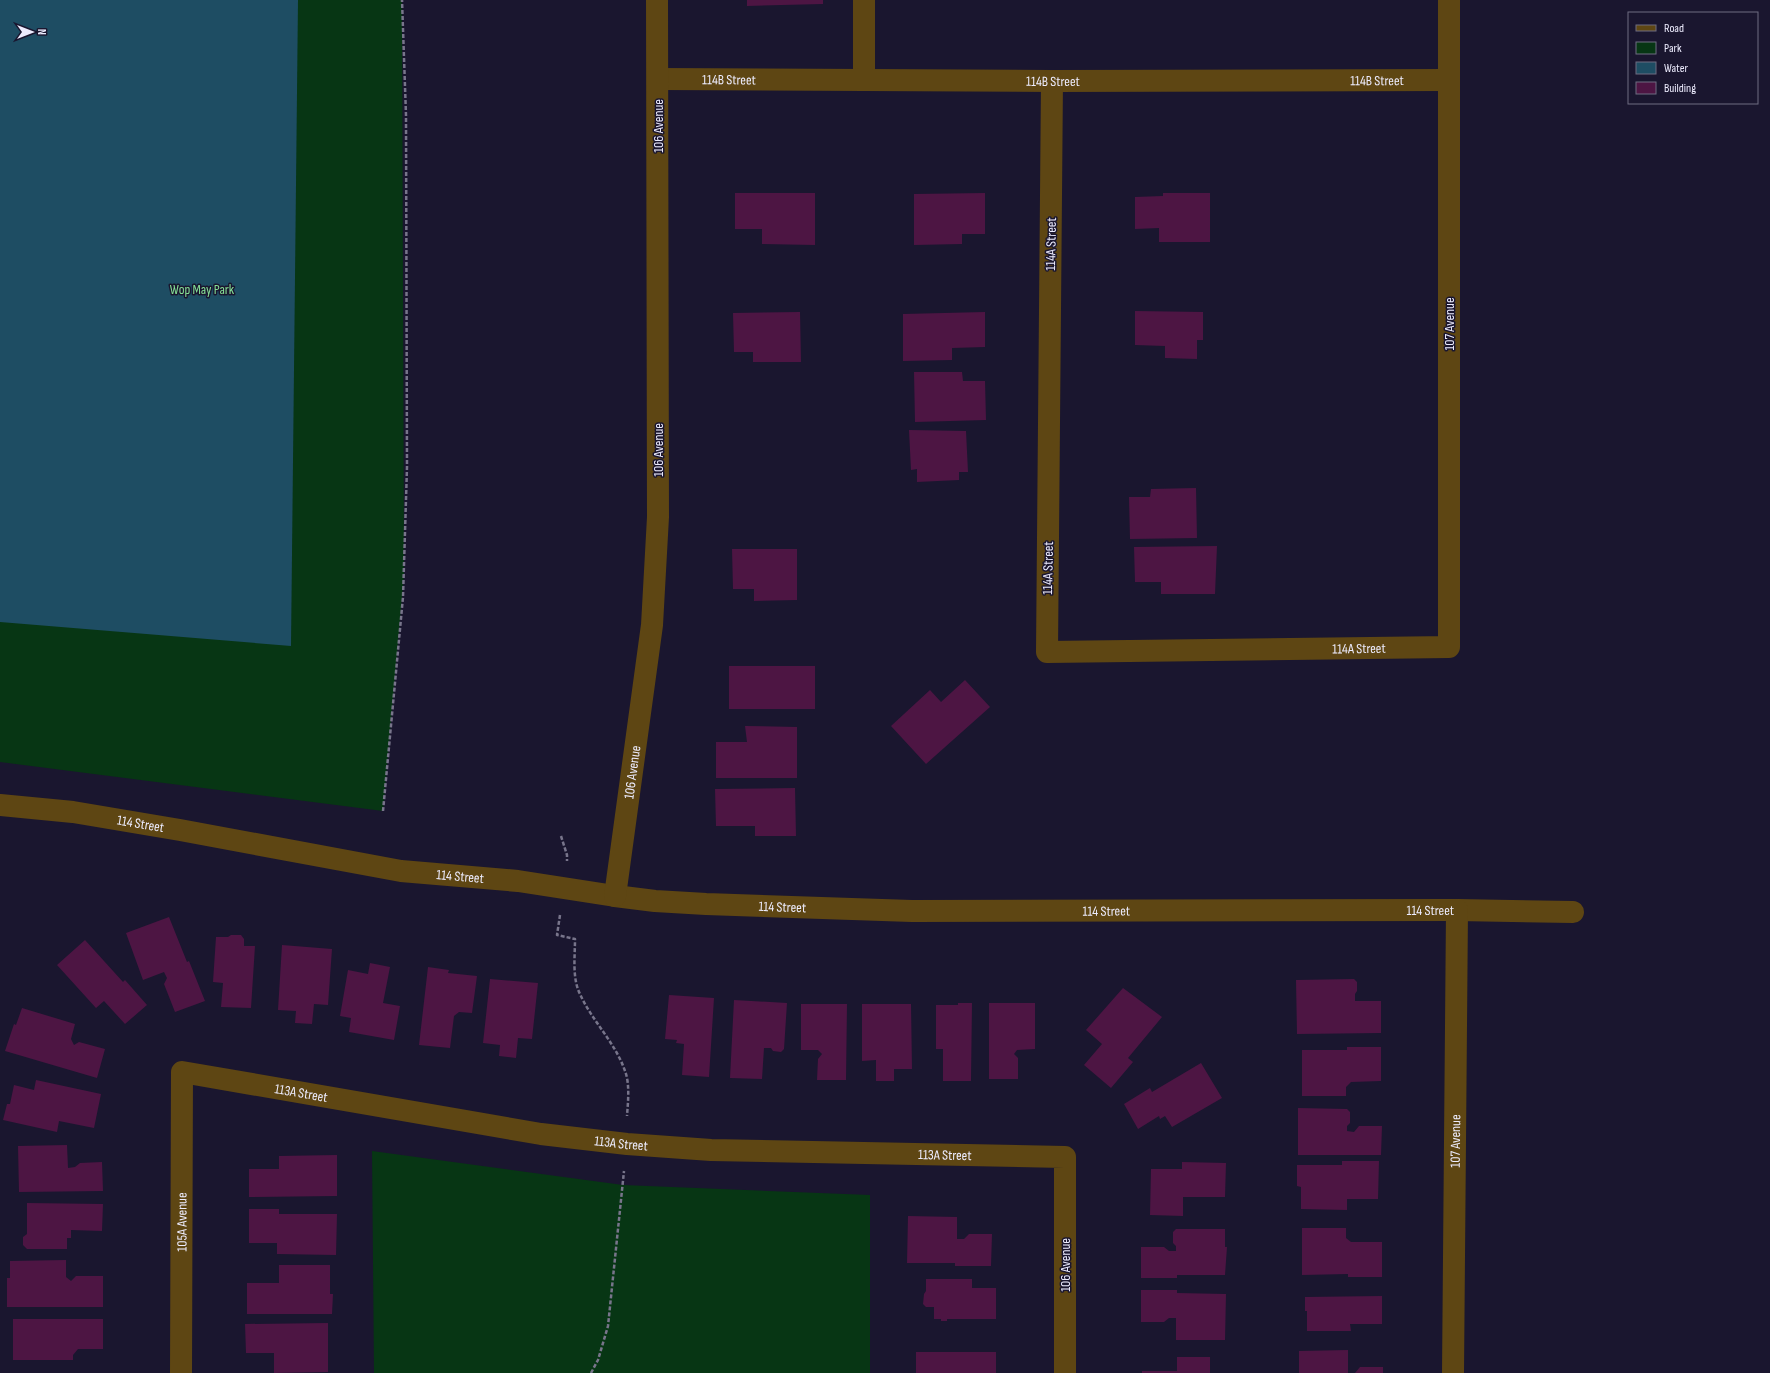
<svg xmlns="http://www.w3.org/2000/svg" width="1770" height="1373" font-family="'Sofia Sans Condensed',sans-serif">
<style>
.green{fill:#073614}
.water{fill:#1e4d63}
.building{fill:#4d1543}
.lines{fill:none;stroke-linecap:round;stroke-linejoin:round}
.path{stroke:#78758b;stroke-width:2.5;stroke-dasharray:4 2;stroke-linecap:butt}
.minor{stroke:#5e4613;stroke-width:22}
.labels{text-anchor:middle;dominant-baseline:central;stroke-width:3;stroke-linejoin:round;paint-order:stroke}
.street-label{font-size:14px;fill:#edecfe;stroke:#1a162f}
.park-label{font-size:14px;fill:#86e096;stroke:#1a162f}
</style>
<rect width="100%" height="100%" fill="#1a162f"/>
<path class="green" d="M0,0H402L404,575L383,811L0,762Z
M372,1151L623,1185L870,1195V1373H374Z"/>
<path class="water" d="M0,0H298L291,646L0,622Z"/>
<path class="building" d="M747,0H823V4L747,6Z
M735,193H815V245L762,244V229H735Z
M985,193V234H962V244L914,245V194Z
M1163,193H1210V242H1159V228L1135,229V197L1163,196Z
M1135,311L1203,312V340H1197V359L1165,358V346L1135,345Z
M800,312L801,362H753V352H734L733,313Z
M985,312V347L952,348V360L903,361V314Z
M914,372H962L963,381H985L986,420L915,422Z
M909,430L966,431L968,472H959V480L917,482V469L911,470Z
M1196,488L1197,538L1130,539L1129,497H1150L1151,489Z
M1217,546L1215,594H1161V582H1135L1134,547Z
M732,549H797V600L754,601V589H733Z
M729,666H815V709H729Z
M965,680L990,707L926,764L891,726L930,690L941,702Z
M745,726L797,727V778H716V742H747Z
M795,788L796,836H755V826H716L715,789Z
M169,917L187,962L189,961L205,1001L175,1012L164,984L167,978L164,972L143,980L126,933Z
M231,935H241L244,939V946H255L251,1008L221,1007L223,983L213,982L216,937H228Z
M85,940L123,982L125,980L147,1005L125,1024L104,1001L96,1008L57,965Z
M282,945L332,949L328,1005L314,1004L312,1024L295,1023L296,1011L278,1010Z
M370,963L390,967L383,1003L400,1006L394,1040L349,1032L351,1018L340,1016L348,970L368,974Z
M428,967L449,970L448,973L477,976L472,1013L459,1012L454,1016L450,1048L419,1045Z
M490,979L538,983L532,1039L518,1038L516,1058L499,1056L500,1045L483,1043Z
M1354,979L1357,982V991L1355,994V1001H1381V1033L1297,1034L1296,980Z
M1123,988L1162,1017L1128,1058L1133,1062L1111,1088L1084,1065L1102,1044L1086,1030Z
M669,995L714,998L709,1077L682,1075L684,1044L676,1043L677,1040L665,1039Z
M734,1000L787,1003L784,1049L781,1052L773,1051L771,1048H764L762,1079L730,1078Z
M958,1003H972L971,1081H943V1049H936V1005H958Z
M989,1003H1035V1049L1017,1050L1014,1054L1018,1058V1079H989Z
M801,1004H847L846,1080H817L818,1059L822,1054L818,1050H801Z
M862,1004H911L912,1069H894V1081H876V1060L862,1061Z
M22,1008L75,1024L71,1039L74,1045L79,1042L105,1049L97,1078L5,1051L14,1024L16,1025Z
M1347,1047H1381V1081L1351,1082L1346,1087V1096H1302V1050H1347Z
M1201,1063L1222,1098L1172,1127L1165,1116L1160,1119L1159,1116L1138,1129L1124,1104L1150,1088L1152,1092Z
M36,1080L101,1094L94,1128L59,1121L57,1132L3,1120L7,1104H10L14,1085L34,1090Z
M1298,1108L1347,1109L1350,1112V1123L1347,1126V1131L1354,1132L1359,1126H1382L1381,1155H1298Z
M67,1145L68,1168L75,1167L80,1163L102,1162L103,1191L19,1192L18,1146Z
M337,1155V1196L249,1197V1169H279V1156Z
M1342,1161H1379L1378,1199H1347V1210L1301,1209V1187L1297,1186V1165H1342Z
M1182,1162L1226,1163L1225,1197H1183V1216L1150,1215L1151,1169H1182Z
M27,1203L103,1204L102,1231L71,1230V1238H67V1249H27L23,1245V1237L27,1234Z
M249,1209H279V1214H337L336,1255L277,1254V1243H249Z
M908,1216L957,1217V1239H964L969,1234H992L991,1266H955V1263H907Z
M1302,1228H1346V1238L1351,1242H1382V1277H1348V1274L1302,1275Z
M1176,1229H1225V1247H1227L1225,1275H1177V1278H1141V1247H1164L1169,1251H1176V1246L1173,1243V1232Z
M66,1260V1277L71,1281L76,1276H103V1307H7V1278H10V1261Z
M279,1265H330V1294H333L332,1314H247V1283H279Z
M926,1279H972V1288H996V1319H947V1321H941V1319H934V1307H926L923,1304L924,1294L926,1291Z
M1141,1290H1177V1293L1226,1294L1225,1340H1176V1318H1169L1164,1322H1141Z
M1382,1296V1324H1350L1351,1331H1307V1311H1305V1297Z
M13,1319H103V1349H78L73,1355V1360H13Z
M328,1323V1372L274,1373V1353H246L245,1324Z
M1348,1350V1373H1299V1351Z
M916,1352H996V1373H916Z
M1177,1357H1210V1373H1142V1371H1177Z
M1360,1367H1383V1373H1355Z"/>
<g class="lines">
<path class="path" d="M383,811L403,597L407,467L406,115L402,0
M561,836L567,855V861
M560,915L557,935L575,939C575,957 572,978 580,994C592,1021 615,1042 625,1071C630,1084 628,1102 627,1116
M591,1373L598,1360L608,1326L624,1171"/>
<g class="minor">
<path d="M864,0V80"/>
<path id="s1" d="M658,79L1052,81L1449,80"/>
<path id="s2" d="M1052,81L1047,652L1449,647V0"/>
<path id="s3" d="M0,805L73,812L180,830L401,871L518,881L615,896L655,901L706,904L912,911L1457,910L1573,912"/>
<path id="s4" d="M615,896L652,625L658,517L657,0"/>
<path id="s5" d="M181,1373L182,1072L541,1134L627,1144L711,1150L1065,1157V1373"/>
<path id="s6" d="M1453,1373L1457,910"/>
</g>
</g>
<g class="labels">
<g class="street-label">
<text stroke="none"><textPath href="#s1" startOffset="71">114B Street</textPath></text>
<text stroke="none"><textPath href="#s1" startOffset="719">114B Street</textPath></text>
<text stroke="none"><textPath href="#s1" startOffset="395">114B Street</textPath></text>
<text transform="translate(658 126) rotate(-90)">106 Avenue</text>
<text transform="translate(1051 244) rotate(-89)">114A Street</text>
<text transform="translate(1449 324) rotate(-90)">107 Avenue</text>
<text transform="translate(658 450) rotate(-90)">106 Avenue</text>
<text transform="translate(1048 568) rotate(-89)">114A Street</text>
<text stroke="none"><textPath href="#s2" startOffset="883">114A Street</textPath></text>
<text stroke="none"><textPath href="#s4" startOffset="125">106 Avenue</textPath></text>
<text stroke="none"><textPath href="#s3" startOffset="142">114 Street</textPath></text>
<text stroke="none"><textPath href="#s3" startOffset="466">114 Street</textPath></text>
<text stroke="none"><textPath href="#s3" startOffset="790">114 Street</textPath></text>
<text stroke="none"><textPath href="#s3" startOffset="1114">114 Street</textPath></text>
<text stroke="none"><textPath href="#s3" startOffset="1438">114 Street</textPath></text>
<text stroke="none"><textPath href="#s5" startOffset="422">113A Street</textPath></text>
<text stroke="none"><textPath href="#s6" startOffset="232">107 Avenue</textPath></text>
<text stroke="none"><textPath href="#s5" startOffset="746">113A Street</textPath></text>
<text stroke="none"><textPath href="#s5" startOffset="1070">113A Street</textPath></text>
<text stroke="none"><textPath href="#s5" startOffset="151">105A Avenue</textPath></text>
<text transform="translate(1065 1265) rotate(-90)">106 Avenue</text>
</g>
<g class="park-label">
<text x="202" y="289">Wop May Park</text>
</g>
</g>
<rect x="1628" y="12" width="130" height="92" fill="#1a162f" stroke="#6e6c82"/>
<rect x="1636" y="25" width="20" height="6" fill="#5e4613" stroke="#6e6c82"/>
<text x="1664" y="32" font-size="12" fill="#edecfe">Road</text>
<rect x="1636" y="42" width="20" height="12" fill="#073614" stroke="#6e6c82"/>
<text x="1664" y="52" font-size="12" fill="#edecfe">Park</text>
<rect x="1636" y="62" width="20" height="12" fill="#1e4d63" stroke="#6e6c82"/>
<text x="1664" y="72" font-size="12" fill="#edecfe">Water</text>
<rect x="1636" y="82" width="20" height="12" fill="#4d1543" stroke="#6e6c82"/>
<text x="1664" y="92" font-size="12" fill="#edecfe">Building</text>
<g transform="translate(32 32) rotate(90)" stroke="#1a162f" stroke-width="3" paint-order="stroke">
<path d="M0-3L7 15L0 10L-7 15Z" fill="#edecfe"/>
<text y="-6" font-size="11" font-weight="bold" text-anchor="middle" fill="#edecfe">N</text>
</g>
</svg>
